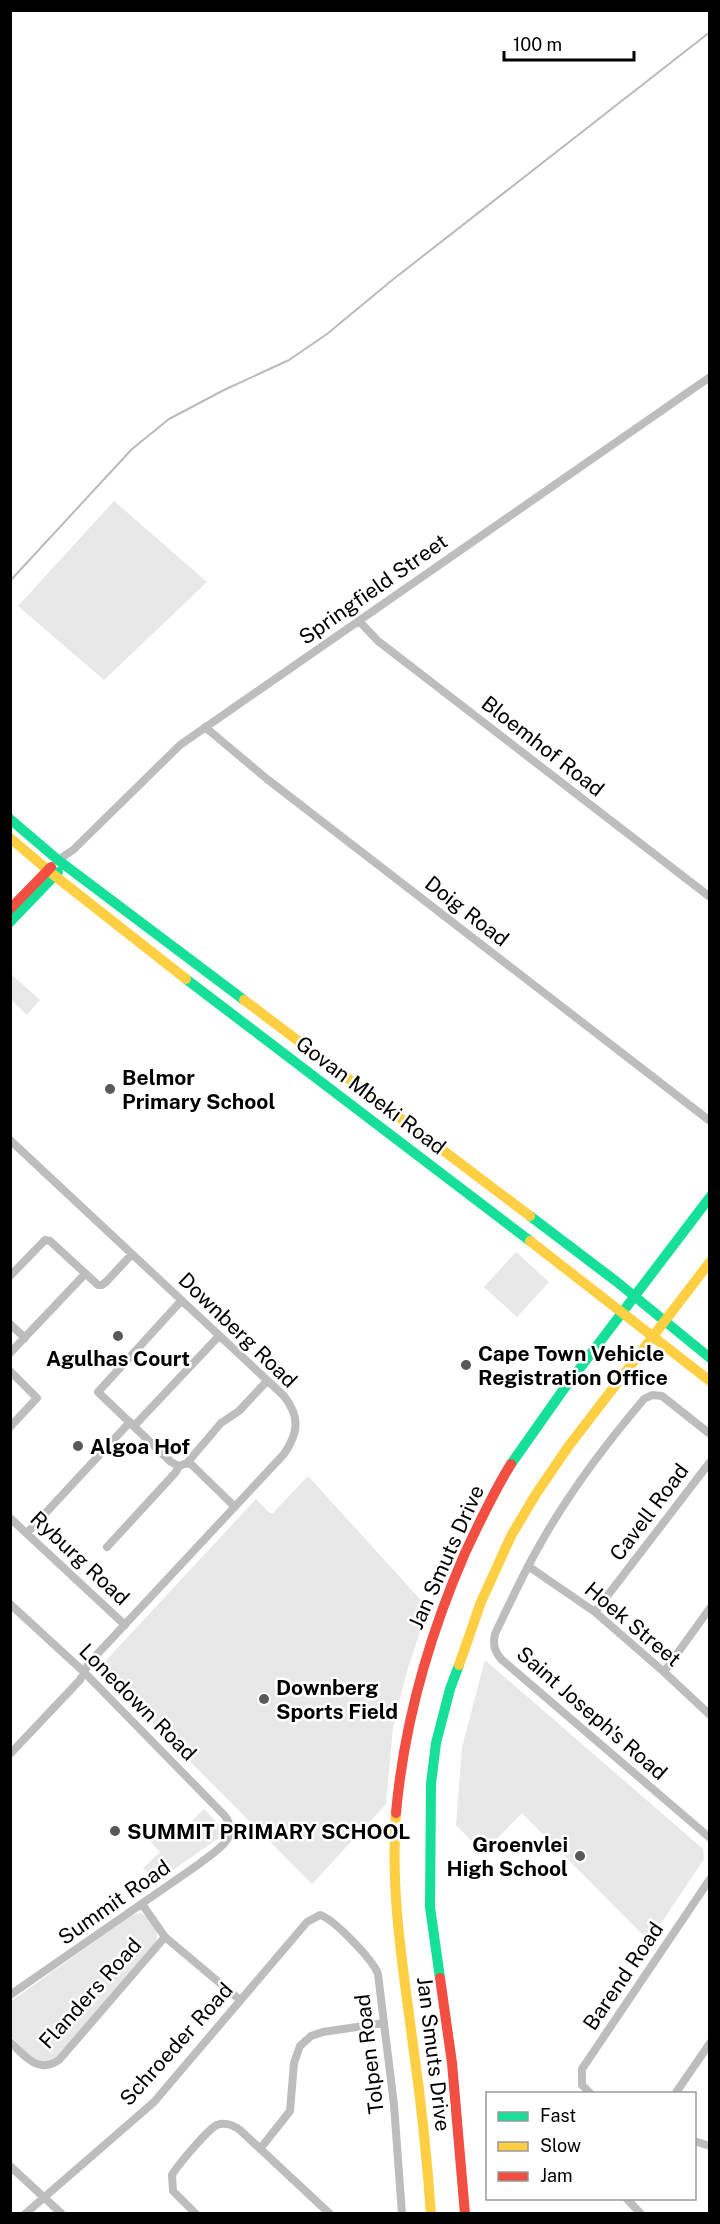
<svg xmlns="http://www.w3.org/2000/svg" width="720" height="2224" font-family="'Public Sans',sans-serif">
<style>
.green{fill:#e8e8e8}
.lines{fill:none;stroke-linecap:round;stroke-linejoin:round}
.stream{stroke:#bababa;stroke-width:2}
.street{stroke:#bdbdbd;stroke-width:8}
.fast{stroke:#16e098;stroke-width:10}
.slow{stroke:#ffcf43;stroke-width:10}
.jam{stroke:#f24e42;stroke-width:10}
.poi-dot{fill:#595959;stroke:#fff;stroke-width:2}
.labels{text-anchor:middle;dominant-baseline:central;stroke-width:5;stroke-linejoin:round;paint-order:stroke}
.street-label{font-size:21px;fill:#000;stroke:#fff}
.poi-label{font-size:21px;font-weight:bold;fill:#000;stroke:#fff;text-anchor:start}
</style>
<rect width="100%" height="100%" fill="#fff"/>
<path class="green" d="M114,501L207,582L104,680L18,606Z
M10,973L40,1000L27,1015L11,1000Z
M516,1252L549,1282L517,1317L484,1287Z
M308,1476L428,1608L407,1671L393,1727L386,1804L312,1884L98,1669L256,1499L270,1513H273Z
M485,1660L703,1849L704,1859L649,1941L522,1813L483,1853L456,1825L462,1747Z
M204,1809L220,1826V1837L156,1882L143,1868L160,1852L148,1839L158,1830L170,1842Z
M140,1913C151,1917 160,1931 156,1942L57,2057C39,2071 23,2048 11,2036L10,2002L132,1915Z"/>
<g class="lines">
<path class="stream" d="M10,581L132,449L169,419L224,390L289,360L327,334L391,281L710,32"/>
<path class="street" d="M359,621L378,641L710,897
M205,727L267,779L710,1121
M58,860L73,850L180,745L710,377
M10,1140L284,1396C300,1417 299,1432 284,1454L89,1663L80,1680L10,1754
M10,1276L45,1240L50,1241L98,1285H102L106,1282L132,1254
M181,1301L98,1392L171,1462L179,1466L187,1463L192,1465L235,1507
M10,1324L25,1338
M10,1353L85,1274
M10,1371L37,1398L10,1427
M134,1426L219,1336
M710,1434L662,1396L652,1395L644,1399C605,1445 567,1495 538,1548C522,1576 509,1605 495,1634C493,1644 494,1651 501,1659L710,1838
M187,1463L221,1423L239,1411L267,1381
M10,1518L125,1625
M27,1533L130,1422
M107,1547L176,1472L179,1466
M528,1566L595,1612L664,1672L710,1715
M10,1604L84,1672L225,1816C241,1839 215,1851 199,1864L10,1995
M595,1612L710,1462
M664,1672L710,1608
M142,1904L165,1937L240,2000
M10,2042C26,2057 38,2074 59,2060L165,1937
M591,2094L582,2085V2069L710,1879
M675,2094L710,2043
M694,2141L710,2146
M260,2149L290,2111L294,2063L300,2046L311,2036L323,2032L384,2023
M10,2166L62,2214
M626,2198L641,2214
M25,2214L154,2102L307,1922L320,1915C334,1919 373,1960 378,1974L394,2105L402,2214
M196,2214L173,2191L172,2175C177,2166 208,2129 217,2125C225,2122 233,2125 240,2130L330,2214"/>
<path class="fast" d="M10,819L58,860L244,1000
M10,922L58,872
M186,979L530,1241
M530,1216L617,1282L710,1358
M511,1464L561,1393L710,1197
M440,1978L430,1907L431,1784L436,1743L450,1689L459,1665"/>
<path class="slow" d="M10,838L55,876L186,979
M244,1000L530,1216
M530,1241L710,1381
M459,1665L481,1602L511,1536L536,1494L568,1447L710,1262
M396,1813C390,1892 403,1967 413,2045C421,2101 427,2158 431,2214"/>
<path class="jam" d="M10,909L51,867
M396,1813C404,1723 429,1636 465,1553C479,1523 493,1493 511,1464
M440,1978L452,2063L465,2214"/>
</g>
<g class="poi-dot">
<circle cx="110" cy="1089" r="6"/>
<circle cx="118" cy="1336" r="6"/>
<circle cx="466" cy="1365" r="6"/>
<circle cx="78" cy="1446" r="6"/>
<circle cx="264" cy="1699" r="6"/>
<circle cx="115" cy="1831" r="6"/>
<circle cx="580" cy="1856" r="6"/>
</g>
<g class="labels">
<g class="street-label">
<text transform="translate(373 589) rotate(-35)">Springfield Street</text>
<text transform="translate(543 746) rotate(38)">Bloemhof Road</text>
<text transform="translate(467 911) rotate(38)">Doig Road</text>
<text transform="translate(371 1095) rotate(37)">Govan Mbeki Road</text>
<text transform="translate(238 1330) rotate(44)">Downberg Road</text>
<text transform="translate(649 1512) rotate(-53)">Cavell Road</text>
<text transform="translate(446 1557) rotate(-66)">Jan Smuts Drive</text>
<text transform="translate(80 1558) rotate(43)">Ryburg Road</text>
<text transform="translate(633 1624) rotate(40)">Hoek Street</text>
<text transform="translate(138 1702) rotate(45)">Lonedown Road</text>
<text transform="translate(592 1713) rotate(41)">Saint Joseph's Road</text>
<text transform="translate(114 1902) rotate(-35)">Summit Road</text>
<text transform="translate(623 1976) rotate(-56)">Barend Road</text>
<text transform="translate(90 1993) rotate(-48)">Flanders Road</text>
<text transform="translate(176 2044) rotate(-48)">Schroeder Road</text>
<text transform="translate(369 2054) rotate(-97)">Tolpen Road</text>
<text transform="translate(434 2054) rotate(83)">Jan Smuts Drive</text>
</g>
<g class="poi-label">
<text x="122" y="1077">Belmor<tspan x="122" dy="24">Primary School</tspan></text>
<text x="478" y="1353">Cape Town Vehicle<tspan x="478" dy="24">Registration Office</tspan></text>
<text x="118" y="1358" text-anchor="middle">Agulhas Court</text>
<text x="90" y="1446">Algoa Hof</text>
<text x="276" y="1687">Downberg<tspan x="276" dy="24">Sports Field</tspan></text>
<text x="127" y="1831">SUMMIT PRIMARY SCHOOL</text>
<text x="568" y="1844" text-anchor="end">Groenvlei<tspan x="568" dy="24">High School</tspan></text>
</g>
</g>
<rect width="720" height="2224" fill="none" stroke="#000000" stroke-width="24"/>
<rect x="486" y="2092" width="210" height="108" fill="#ffffff" stroke="#999999" stroke-width="1.5"/>
<rect x="498" y="2112" width="30" height="9" fill="#16e098" stroke="#999999" stroke-width="1.5"/>
<text x="540" y="2122" font-size="18" fill="#000000">Fast</text>
<rect x="498" y="2142" width="30" height="9" fill="#ffcf43" stroke="#999999" stroke-width="1.5"/>
<text x="540" y="2152" font-size="18" fill="#000000">Slow</text>
<rect x="498" y="2172" width="30" height="9" fill="#f24e42" stroke="#999999" stroke-width="1.5"/>
<text x="540" y="2182" font-size="18" fill="#000000">Jam</text>
<path d="M504 51v9h130v-9" fill="none" stroke="#000000" stroke-width="3"/>
<text x="513" y="51" font-size="18" fill="#000000" stroke="#ffffff" stroke-width="4.5" paint-order="stroke">100 m</text>
</svg>
